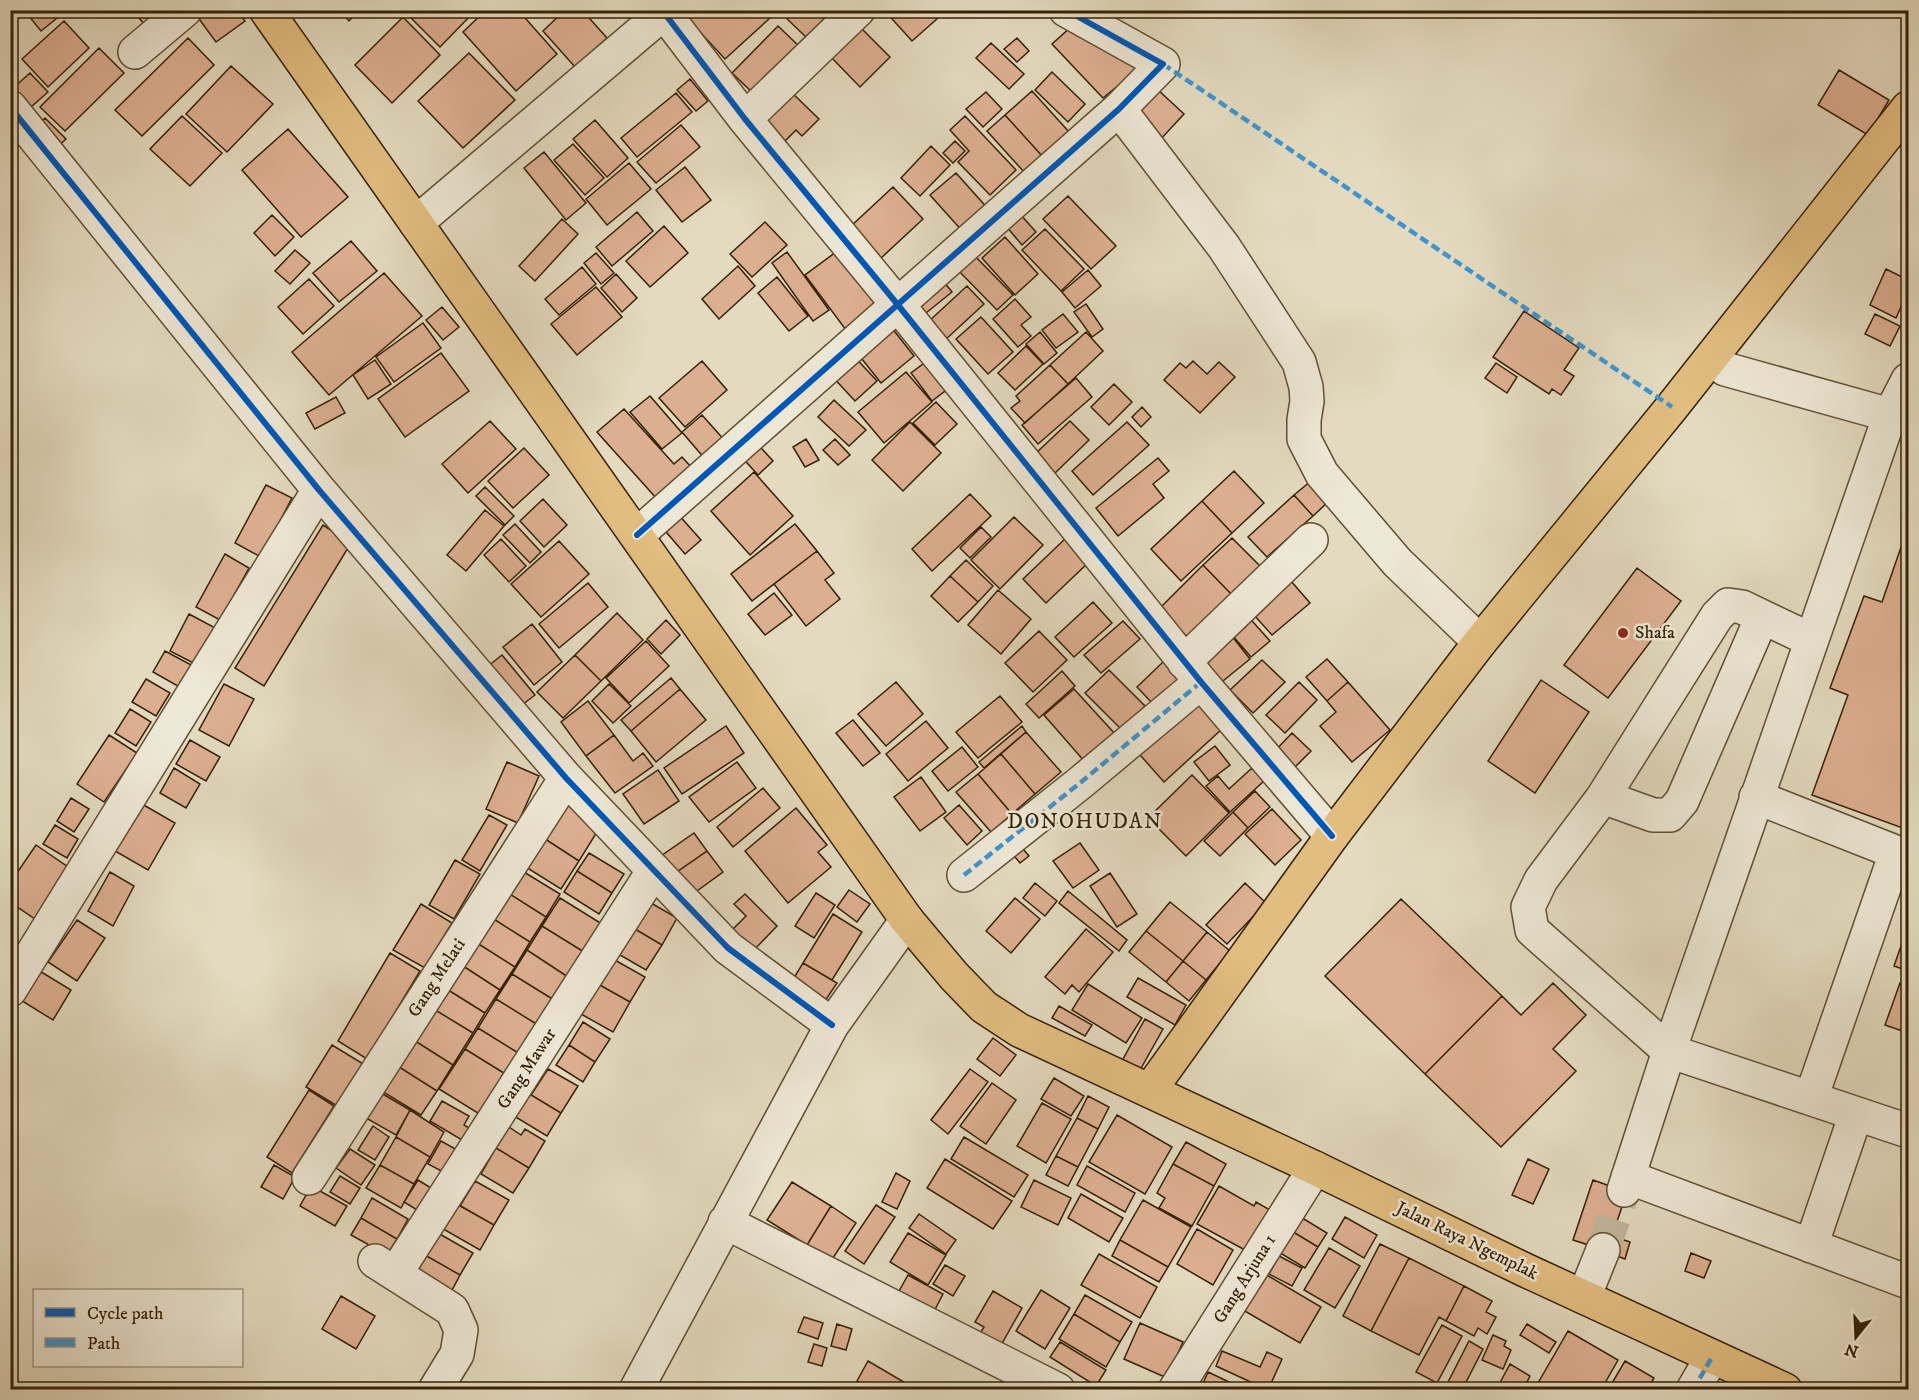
<svg xmlns="http://www.w3.org/2000/svg" width="1919" height="1400" font-family="'IM FELL DW Pica',serif">
<style>
.building{fill:#ddaf91;stroke:#352105;stroke-width:1.5}
.lines{fill:none;stroke-linecap:round;stroke-linejoin:round}
.minor-tunnel{stroke:#c0b59a;stroke-width:33;stroke-dasharray:33 16;stroke-linecap:butt}
.minor-casing{stroke:#604f34;stroke-width:36}
.major-casing{stroke:#352105;stroke-width:36}
.minor{stroke:#ede7d5;stroke-width:33}
.major{stroke:#e2bd80;stroke-width:33}
.quiet{stroke:#3e95d1;stroke-width:4.5;stroke-dasharray:9 4.5;stroke-linecap:butt}
.cycleway-casing{stroke:#ede7d5;stroke-width:10}
.cycleway{stroke:#0057b8;stroke-width:6}
.poi-dot{fill:#8f2418;stroke:#ede7d5;stroke-width:2}
.labels{text-anchor:middle;dominant-baseline:central;stroke-width:5;stroke-linejoin:round;paint-order:stroke}
.poi-label{font-size:18px;fill:#352105;stroke:#ede7d5;text-anchor:start}
.street-label{font-size:18px;fill:#352105;stroke:#ede7d5}
.quarter-label{font-size:21px;letter-spacing:1.5px;fill:#352105;stroke:#ede7d5}
</style>
<rect width="100%" height="100%" fill="#e3dabf"/>
<filter id="stains"><feTurbulence type="fractalNoise" baseFrequency=".00333" numOctaves="4"/><feColorMatrix values="0 0 0 0 .2 0 0 0 0 .09 0 0 0 0 .02 0 0 0 .5 -.17"/></filter>
<radialGradient id="worn" r=".72"><stop offset=".6" stop-color="#630" stop-opacity="0"/><stop offset="1" stop-color="#630" stop-opacity=".3"/></radialGradient>
<path class="building" d="M24,10H67L41,31Z
M132,10H174L150,31Z
M196,10H237L245,21L216,42L194,12Z
M339,10H360L349,21Z
M403,10H468L472,14L440,47Z
M486,10H518L557,54L516,91L463,32Z
M565,10H582L607,38L575,67L543,31Z
M693,10H763L770,18L725,59L686,17Z
M790,10H815L824,19L806,37L784,16Z
M884,10H931L938,18L912,41Z
M939,10H954L947,18Z
M403,17L440,55L392,103L355,65Z
M64,21L89,48L48,87L22,59Z
M778,26L802,49L756,96L732,73Z
M860,27L890,57L860,87L830,56Z
M1071,27L1142,66L1103,98L1052,44Z
M188,38L214,65L142,136L115,110Z
M1017,38L1029,51L1017,62L1004,49Z
M991,43L1024,74L1009,89L976,58Z
M99,48L124,73L65,131L40,107Z
M469,53L515,100L463,148L418,101Z
M231,66L273,104L227,152L186,114Z
M1839,70L1889,100L1868,135L1818,105Z
M1052,72L1085,104L1068,122L1035,90Z
M30,73L48,92L31,107L13,88Z
M690,79L708,101L696,111L677,90Z
M787,88L819,119L802,136L796,130L779,147L757,119Z
M1156,88L1184,114L1159,141L1131,114Z
M1032,91L1070,133L1043,157L1005,115Z
M986,92L1002,109L983,127L966,109Z
M676,93L692,112L637,157L621,138Z
M1005,115L1043,157L1025,173L987,131Z
M182,116L222,153L190,186L150,149Z
M965,116L1016,170L990,195L958,162L969,151L950,130Z
M45,118L66,139L51,153L31,132Z
M595,120L628,158L607,177L573,139Z
M681,125L700,147L656,183L637,162Z
M288,129L348,197L301,237L242,170Z
M955,141L965,151L953,163L943,153Z
M573,144L604,178L585,195L554,160Z
M931,146L950,165L920,196L901,178Z
M544,152L586,203L566,220L524,168Z
M629,163L651,189L607,225L586,199Z
M685,167L711,200L682,222L656,190Z
M956,173L990,211L964,233L930,195Z
M893,187L923,219L880,259L850,227Z
M1068,196L1116,246L1091,269L1043,219Z
M637,212L653,231L612,266L596,247Z
M1020,214L1036,232L1022,245L1006,226Z
M272,215L294,237L275,256L254,233Z
M562,219L578,234L535,281L519,266Z
M765,222L787,245L752,277L730,254Z
M664,226L688,253L650,287L626,261Z
M1045,229L1084,269L1061,291L1022,250Z
M1005,237L1038,274L1015,295L982,258Z
M351,241L377,271L339,302L313,273Z
M295,250L310,263L290,284L275,271Z
M787,252L829,310L813,321L772,263Z
M836,252L877,306L846,330L805,275Z
M971,252L1013,295L997,310L955,267Z
M596,253L614,273L601,284L584,263Z
M738,266L755,286L719,319L702,299Z
M582,267L596,284L559,315L545,299Z
M1886,269L1908,280V291L1896,318L1870,305Z
M1088,270L1101,286L1075,308L1062,292Z
M384,273L422,316L329,395L292,352Z
M616,274L637,298L622,312L601,288Z
M939,276L952,292L921,317L908,301Z
M777,277L808,316L789,331L758,293Z
M309,279L334,306L303,334L278,307Z
M967,286L984,304L944,341L927,323Z
M596,287L622,317L577,355L551,324Z
M1015,299L1031,317L1021,325L1031,336L1018,347L993,319Z
M1086,304L1103,329L1092,337L1074,312Z
M442,307L459,327L443,340L426,320Z
M1524,311L1579,348L1564,370L1574,376L1561,395L1552,389L1549,394L1493,357Z
M1063,314L1078,332L1056,348L1042,330Z
M1875,314L1900,326L1890,346L1865,334Z
M981,317L1013,352L988,374L956,339Z
M423,323L441,348L394,382L376,357Z
M891,327L914,356L881,383L858,354Z
M1040,332L1057,353L1044,364L1026,344Z
M1086,332L1103,351L1068,384L1050,365Z
M1026,346L1043,364L1015,390L998,373Z
M441,353L469,391L405,437L378,399Z
M851,353L877,381L855,401L829,373Z
M375,360L391,384L368,399L353,375Z
M702,361L727,390L685,427L659,398Z
M927,361L949,388L932,401L911,373Z
M1193,361L1207,374L1219,362L1235,377L1200,413L1164,380L1180,363L1186,368Z
M1496,363L1517,377L1507,393L1485,378Z
M1050,365L1068,384L1025,423L1011,408L1020,401L1016,396Z
M906,372L932,402L884,443L858,412Z
M1076,378L1092,397L1038,444L1022,425Z
M1114,384L1132,402L1109,425L1091,407Z
M650,396L682,433L662,449L630,412Z
M336,397L345,413L315,429L306,413Z
M834,400L866,430L849,446L818,417Z
M936,402L957,424L935,445L913,423Z
M1142,407L1151,417L1141,427L1132,417Z
M624,409L674,464L682,457L692,468L657,499L597,432Z
M702,415L726,442L705,459L682,432Z
M490,421L516,449L468,493L442,464Z
M1070,421L1089,440L1054,474L1035,454Z
M910,422L941,453L903,491L872,460Z
M1127,422L1149,445L1093,495L1072,471Z
M753,439L773,461L758,475L738,453Z
M806,439L819,460L805,467L793,447Z
M835,439L850,455L838,465L823,450Z
M524,448L549,475L513,508L488,481Z
M1158,458L1169,471L1153,484L1164,498L1118,536L1096,508Z
M1234,471L1264,503L1232,533L1202,501Z
M754,472L793,516L750,555L711,511Z
M1311,481L1329,501L1313,516L1294,495Z
M266,485L292,498L261,557L235,543Z
M485,487L514,516L505,525L476,496Z
M970,494L991,516L932,571L912,549Z
M1294,495L1313,516L1267,557L1248,537Z
M543,499L567,525L544,547L520,521Z
M1202,501L1232,533L1181,581L1151,549Z
M485,510L504,526L466,571L447,555Z
M677,513L701,540L685,554L661,526Z
M1014,517L1043,545L1000,589L971,560Z
M515,524L541,552L530,563L503,535Z
M795,524L817,551L752,601L731,574Z
M323,525L351,543L264,686L235,668Z
M981,527L991,537L970,558L960,548Z
M1908,527V830L1812,795L1848,695L1830,688L1864,596L1882,602Z
M1066,538L1089,562L1046,603L1023,579Z
M1232,538L1261,567L1232,595L1203,565Z
M501,539L526,566L509,582L484,555Z
M559,541L589,574L541,617L511,584Z
M817,551L834,573L825,580L840,599L806,626L774,584Z
M225,554L249,568L220,620L196,607Z
M966,560L993,586L978,602L950,576Z
M1203,565L1232,595L1188,638L1159,609Z
M1637,568L1681,601L1608,698L1564,665Z
M1284,573L1310,603L1272,635L1246,606Z
M950,576L978,602L958,622L931,596Z
M588,583L608,607L559,648L539,624Z
M998,590L1031,619L1001,654L968,625Z
M774,593L792,615L765,635L748,614Z
M1093,602L1112,623L1074,657L1055,637Z
M1244,612L1270,641L1251,657L1226,628Z
M617,613L643,640L601,681L575,655Z
M189,614L221,631L203,668L170,651Z
M666,620L680,635L661,654L647,639Z
M1123,621L1140,639L1101,673L1084,655Z
M532,624L562,662L534,685L503,647Z
M1039,631L1067,660L1033,692L1005,663Z
M1231,635L1250,659L1218,685L1198,662Z
M646,641L669,666L629,703L606,678Z
M165,651L195,667L183,689L153,672Z
M502,655L535,695L514,711L482,671Z
M575,655L601,681L563,718L537,692Z
M1327,659L1348,682L1327,701L1306,677Z
M1262,660L1285,682L1253,713L1230,690Z
M1164,661L1182,681L1155,706L1137,687Z
M1109,670L1145,706L1121,729L1085,693Z
M1062,671L1075,686L1039,718L1026,704Z
M671,678L680,689L631,731L621,720Z
M146,679L170,693L156,716L132,702Z
M1541,680L1589,712L1535,793L1488,761Z
M896,682L923,714L886,746L858,714Z
M1299,682L1317,700L1285,733L1266,715Z
M1348,682L1390,730L1352,762L1320,726L1336,712L1327,701Z
M224,684L254,699L229,746L199,730Z
M609,684L631,706L613,723L592,701Z
M680,689L706,720L656,762L631,731Z
M1074,689L1116,735L1085,762L1044,715Z
M1190,695L1222,729L1164,782L1133,747Z
M1000,696L1022,722L978,758L956,732Z
M588,701L614,735L586,756L561,722Z
M130,709L151,722L136,746L115,733Z
M853,720L880,753L863,766L836,733Z
M926,721L948,748L908,781L886,754Z
M726,726L744,753L682,794L664,768Z
M1022,726L1026,732L984,768L979,762Z
M1026,732L1061,772L1035,794L1001,754Z
M1292,733L1311,751L1291,771L1273,753Z
M109,735L137,753L104,802L77,784Z
M614,735L633,761L643,753L653,766L615,793L586,756Z
M190,740L220,757L206,781L176,764Z
M1215,746L1230,765L1209,781L1194,762Z
M962,747L978,767L948,791L932,771Z
M1001,754L1035,794L1012,814L978,774Z
M507,762L539,776L518,823L486,809Z
M737,762L756,788L709,822L689,797Z
M174,768L200,784L186,808L160,793Z
M1252,768L1264,781L1230,812L1206,786L1218,776L1229,789Z
M658,770L679,801L644,824L623,794Z
M978,774L1012,814L991,832L956,792Z
M1192,775L1229,813L1186,856L1148,818Z
M921,777L946,812L920,831L894,797Z
M763,788L780,808L733,847L717,827Z
M1255,791L1270,807L1248,828L1233,812Z
M71,798L89,809L74,832L57,821Z
M561,801L600,827L579,861L539,835Z
M142,804L175,823L148,870L115,851Z
M959,805L982,831L967,845L944,818Z
M796,808L827,845L818,852L831,867L788,903L745,851Z
M1272,809L1301,840L1275,865L1245,834Z
M1233,812L1248,828L1220,856L1204,841Z
M489,815L507,825L480,871L462,860Z
M55,825L78,839L67,858L43,844Z
M694,833L707,851L674,874L661,856Z
M539,835L579,861L561,889L521,864Z
M1080,843L1099,870L1073,888L1053,861Z
M36,845L71,869L35,919L10,902V883Z
M1005,845L1023,849L1029,856L1020,863Z
M707,851L723,872L690,896L674,874Z
M589,853L624,874L612,893L577,871Z
M455,860L480,874L454,919L429,905Z
M519,869L560,894L546,917L505,891Z
M577,871L612,893L599,914L564,892Z
M110,872L134,886L113,926L88,911Z
M1110,873L1137,914L1117,927L1090,886Z
M1035,883L1057,901L1045,916L1023,898Z
M1245,883L1266,903L1227,944L1206,925Z
M849,890L870,904L857,922L837,907Z
M505,891L546,917L530,942L489,916Z
M1068,891L1127,940L1119,951L1059,903Z
M816,893L835,905L814,938L795,926Z
M745,894L777,926L752,952L731,931L746,916L734,904Z
M560,898L602,924L584,952L542,926Z
M1015,898L1040,919L1011,953L986,931Z
M1401,899L1502,996L1425,1074L1325,976Z
M1170,902L1207,932L1183,961L1146,931Z
M651,903L677,918L662,945L635,929Z
M421,904L452,923L425,968L393,950Z
M833,914L862,932L832,980L803,963Z
M489,916L530,942L515,967L474,941Z
M77,920L105,938L77,981L48,962Z
M542,926L584,952L568,977L527,950Z
M1908,926V971L1894,966Z
M635,929L662,945L646,970L620,955Z
M1086,929L1113,952L1079,992L1072,985L1065,994L1045,977Z
M1146,931L1183,961L1166,982L1129,952Z
M1207,932L1230,951L1206,980L1183,961Z
M474,941L515,967L500,990L460,964Z
M527,950L568,977L554,1000L512,974Z
M390,953L420,971L367,1059L338,1041Z
M613,959L645,977L630,1002L598,984Z
M1183,961L1206,980L1189,1001L1166,982Z
M803,963L837,983L825,1001L792,981Z
M460,964L500,990L485,1013L445,988Z
M38,970L71,990L53,1020L19,999Z
M512,974L554,1000L538,1025L496,999Z
M1138,978L1186,1005L1175,1025L1127,997Z
M1553,983L1586,1015L1553,1049L1576,1071L1501,1147L1425,1074L1502,996L1521,1015Z
M1900,983L1908,986V1033L1885,1025Z
M598,984L630,1002L613,1032L581,1014Z
M1088,984L1142,1018L1126,1043L1072,1010Z
M445,988L485,1013L473,1033L432,1008Z
M496,999L538,1025L520,1054L478,1028Z
M1059,1006L1092,1025L1085,1036L1052,1018Z
M432,1008L473,1033L453,1065L412,1039Z
M1145,1019L1163,1029L1140,1070L1122,1061Z
M583,1022L610,1039L595,1062L569,1045Z
M478,1028L520,1054L507,1075L465,1049Z
M993,1038L1016,1055L1000,1076L977,1059Z
M412,1039L453,1065L437,1091L396,1065Z
M332,1045L365,1065L339,1107L306,1087Z
M569,1045L595,1062L583,1082L556,1065Z
M465,1049L507,1075L481,1115L439,1089Z
M396,1065L437,1091L421,1115L380,1090Z
M548,1069L578,1086L561,1113L531,1095Z
M970,1069L988,1082L948,1134L931,1120Z
M1054,1078L1084,1096L1071,1116L1041,1099Z
M992,1083L1016,1100L986,1144L960,1126Z
M309,1090L334,1106L292,1173L267,1157Z
M523,1090L561,1113L547,1136L509,1113Z
M381,1093L410,1110L396,1135L366,1118Z
M1088,1096L1109,1107L1098,1129L1077,1118Z
M442,1101L469,1116L464,1125L474,1131L467,1143L430,1121Z
M1042,1103L1071,1119L1046,1163L1017,1146Z
M410,1110L444,1132L430,1157L396,1137Z
M1117,1115L1172,1147L1145,1194L1089,1162Z
M1077,1118L1098,1129L1078,1167L1056,1156Z
M373,1126L389,1137L375,1160L358,1150Z
M509,1127L521,1135L525,1129L545,1141L529,1168L496,1148Z
M396,1137L430,1157L414,1184L380,1165Z
M964,1137L1028,1175L1014,1197L951,1159Z
M441,1141L459,1151L447,1174L428,1164Z
M1186,1142L1226,1164L1214,1186L1173,1164Z
M496,1148L529,1168L513,1193L481,1174Z
M350,1149L375,1165L361,1185L336,1168Z
M1056,1156L1078,1167L1068,1186L1046,1175Z
M945,1159L1012,1201L993,1229L927,1188Z
M1528,1159L1549,1169L1533,1204L1512,1195Z
M1173,1164L1214,1186L1192,1226L1159,1208L1165,1198L1157,1193Z
M274,1165L295,1177L283,1199L261,1187Z
M380,1165L414,1184L401,1208L366,1188Z
M1087,1166L1135,1193L1125,1212L1077,1185Z
M896,1173L910,1181L897,1209L882,1202Z
M340,1176L360,1188L350,1204L330,1192Z
M418,1180L436,1191L422,1213L404,1202Z
M1034,1180L1071,1198L1058,1225L1021,1207Z
M1593,1180L1627,1192L1607,1251L1573,1240Z
M475,1181L509,1200L494,1225L460,1206Z
M792,1182L831,1206L807,1245L767,1220Z
M311,1186L347,1206L335,1226L300,1206Z
M1219,1186L1254,1206L1256,1202L1277,1214L1245,1250L1197,1224Z
M1081,1194L1123,1218L1109,1242L1068,1218Z
M372,1198L408,1219L397,1239L361,1218Z
M1143,1200L1191,1227L1168,1267L1120,1240Z
M452,1201L494,1225L480,1250L438,1226Z
M876,1205L895,1217L864,1264L845,1251Z
M831,1206L856,1223L831,1261L807,1245Z
M919,1214L956,1240L946,1254L909,1228Z
M1299,1216L1327,1233L1318,1247L1290,1230Z
M1345,1217L1377,1235L1364,1258L1332,1239Z
M361,1218L397,1239L387,1255L351,1235Z
M1197,1229L1233,1250L1213,1285L1177,1264Z
M1290,1230L1318,1247L1305,1268L1277,1251Z
M438,1233L473,1253L460,1275L425,1255Z
M908,1233L946,1255L928,1285L890,1262Z
M1615,1237L1630,1242L1625,1259L1609,1253Z
M1120,1240L1168,1267L1159,1282L1112,1256Z
M1380,1244L1409,1258L1371,1331L1343,1316Z
M1329,1248L1360,1266L1335,1308L1304,1290Z
M1691,1253L1711,1261L1704,1278L1685,1271Z
M1099,1254L1157,1287L1140,1318L1081,1285Z
M425,1255L460,1275L451,1292L415,1272Z
M1279,1256L1302,1268L1292,1286L1269,1274Z
M1409,1258L1464,1286L1446,1321L1439,1317L1419,1355L1371,1331Z
M945,1265L965,1276L953,1296L933,1284Z
M1265,1274L1321,1307L1300,1343L1243,1310Z
M908,1275L943,1294L929,1321L893,1302Z
M1464,1286L1492,1301L1486,1312L1496,1317L1487,1334L1478,1328L1474,1336L1446,1321Z
M1041,1290L1070,1308L1045,1349L1016,1331Z
M993,1291L1022,1308L1000,1347L979,1335L984,1327L975,1322Z
M1085,1295L1132,1322L1120,1342L1074,1314Z
M341,1296L375,1316L356,1349L322,1329Z
M1074,1314L1120,1342L1106,1367L1059,1339Z
M804,1317L823,1323L818,1339L798,1332Z
M1140,1323L1183,1342L1167,1378L1124,1359Z
M837,1324L852,1329L846,1350L831,1346Z
M1527,1324L1556,1342L1549,1353L1520,1335Z
M1442,1325L1462,1336L1437,1383L1416,1372Z
M1568,1331L1618,1360L1601,1390H1534Z
M1493,1335L1506,1341L1504,1346L1511,1350L1503,1369L1482,1360Z
M1469,1341L1483,1349L1462,1390H1444Z
M1060,1342L1106,1370L1096,1386L1050,1357Z
M814,1344L827,1348L822,1366L808,1362Z
M1222,1351L1260,1367L1267,1352L1282,1359L1268,1390L1216,1366Z
M868,1361L909,1385L906,1390H871L857,1381Z
M1625,1361L1654,1378L1647,1390H1608Z
M1510,1364L1530,1376L1523,1390H1496Z
M1208,1372L1246,1390H1200Z"/>
<g class="lines">
<path class="minor-tunnel" d="M1603,1250L1624,1190"/>
<g class="minor-casing">
<path id="minor" d="M662,10L745,119L898,305L1201,682L1332,836
M135,52L185,10
M10,107L319,490L566,778L728,948L832,1025
M1119,109L1224,247L1299,362L1306,387L1307,401L1304,420V439L1322,474L1397,562L1480,642
M745,119L858,10
M416,223L667,10
M1908,380L1890,415L1908,421
M637,535L1119,109L1163,64L1066,10
M1811,640L1742,607L1728,605L1717,616L1603,797L1541,880L1528,907L1532,930L1669,1051L1908,1131
M1184,662L1311,540
M1603,797L1653,815H1670L1682,801L1762,617
M1756,797L1908,857
M964,875L1080,783L1201,682
M10,990L319,490
M1811,1098L1896,853
M1628,1177L1908,1282
M309,1178L566,778
M1624,1190L1669,1051L1890,415L1725,369
M725,1222L1058,1390
M1811,1246L1856,1114
M375,1261L452,1310L461,1330L457,1354L435,1390
M399,1268L654,870
M1584,1297L1603,1250
M636,1390L832,1025L907,920
M1175,1390L1315,1168
M1693,1390L1712,1357"/>
</g>
<g class="major-casing">
<path id="major" d="M266,10L907,920L954,976L984,1007L1019,1030L1315,1168L1525,1270L1785,1390
M1150,1090L1332,836L1480,642L1672,407L1908,108"/>
</g>
<use href="#minor" class="minor"/>
<use href="#major" class="major"/>
<path class="quiet" d="M1163,64L1672,407
M964,875L1080,783L1201,682
M1693,1390L1712,1357"/>
<g class="cycleway-casing">
<path id="cycleway" d="M662,10L745,119L898,305L1201,682L1332,836
M10,107L319,490L566,778L728,948L832,1025
M637,535L1119,109L1163,64L1066,10"/>
</g>
<use href="#cycleway" class="cycleway"/>
</g>
<circle class="poi-dot" cx="1623" cy="633" r="6"/>
<g class="labels">
<g class="poi-label">
<text x="1635" y="633">Shafa</text>
</g>
<g class="street-label">
<text transform="translate(437 978) rotate(-57)">Gang Melati</text>
<text transform="translate(527 1069) rotate(-57)">Gang Mawar</text>
<text transform="translate(1467 1241) rotate(26)">Jalan Raya Ngemplak</text>
<text transform="translate(1245 1279) rotate(-58)">Gang Arjuna 1</text>
</g>
<g class="quarter-label">
<text x="1085" y="822">DONOHUDAN</text>
</g>
</g>
<rect width="1919" height="1400" fill="none" stroke="#e3dabf" stroke-width="36"/>
<rect x="12" y="12" width="1895" height="1376" fill="none" stroke="#352105" stroke-width="3"/>
<rect x="18" y="18" width="1883" height="1364" fill="none" stroke="#352105" stroke-width="1.5"/>
<rect x="33" y="1289" width="210" height="78" fill="#ede7d5" stroke="#a39882" stroke-width="1.5"/>
<rect x="45" y="1308" width="30" height="9" fill="#0057b8" stroke="#a39882" stroke-width="1.5"/>
<text x="87" y="1319" font-size="18" fill="#352105">Cycle path</text>
<rect x="45" y="1338" width="30" height="9" fill="#3e95d1" stroke="#a39882" stroke-width="1.5"/>
<text x="87" y="1349" font-size="18" fill="#352105">Path</text>
<g transform="translate(1856 1337) rotate(198)" stroke="#ede7d5" stroke-width="4.5" paint-order="stroke">
<path d="M0-4.5L10 22L0 15L-10 22Z" fill="#352105"/>
<text y="-9" font-size="16" font-weight="bold" text-anchor="middle" fill="#352105">N</text>
</g>
<rect width="100%" height="100%" filter="url(#stains)"/>
<rect width="100%" height="100%" fill="url(#worn)"/>
</svg>
